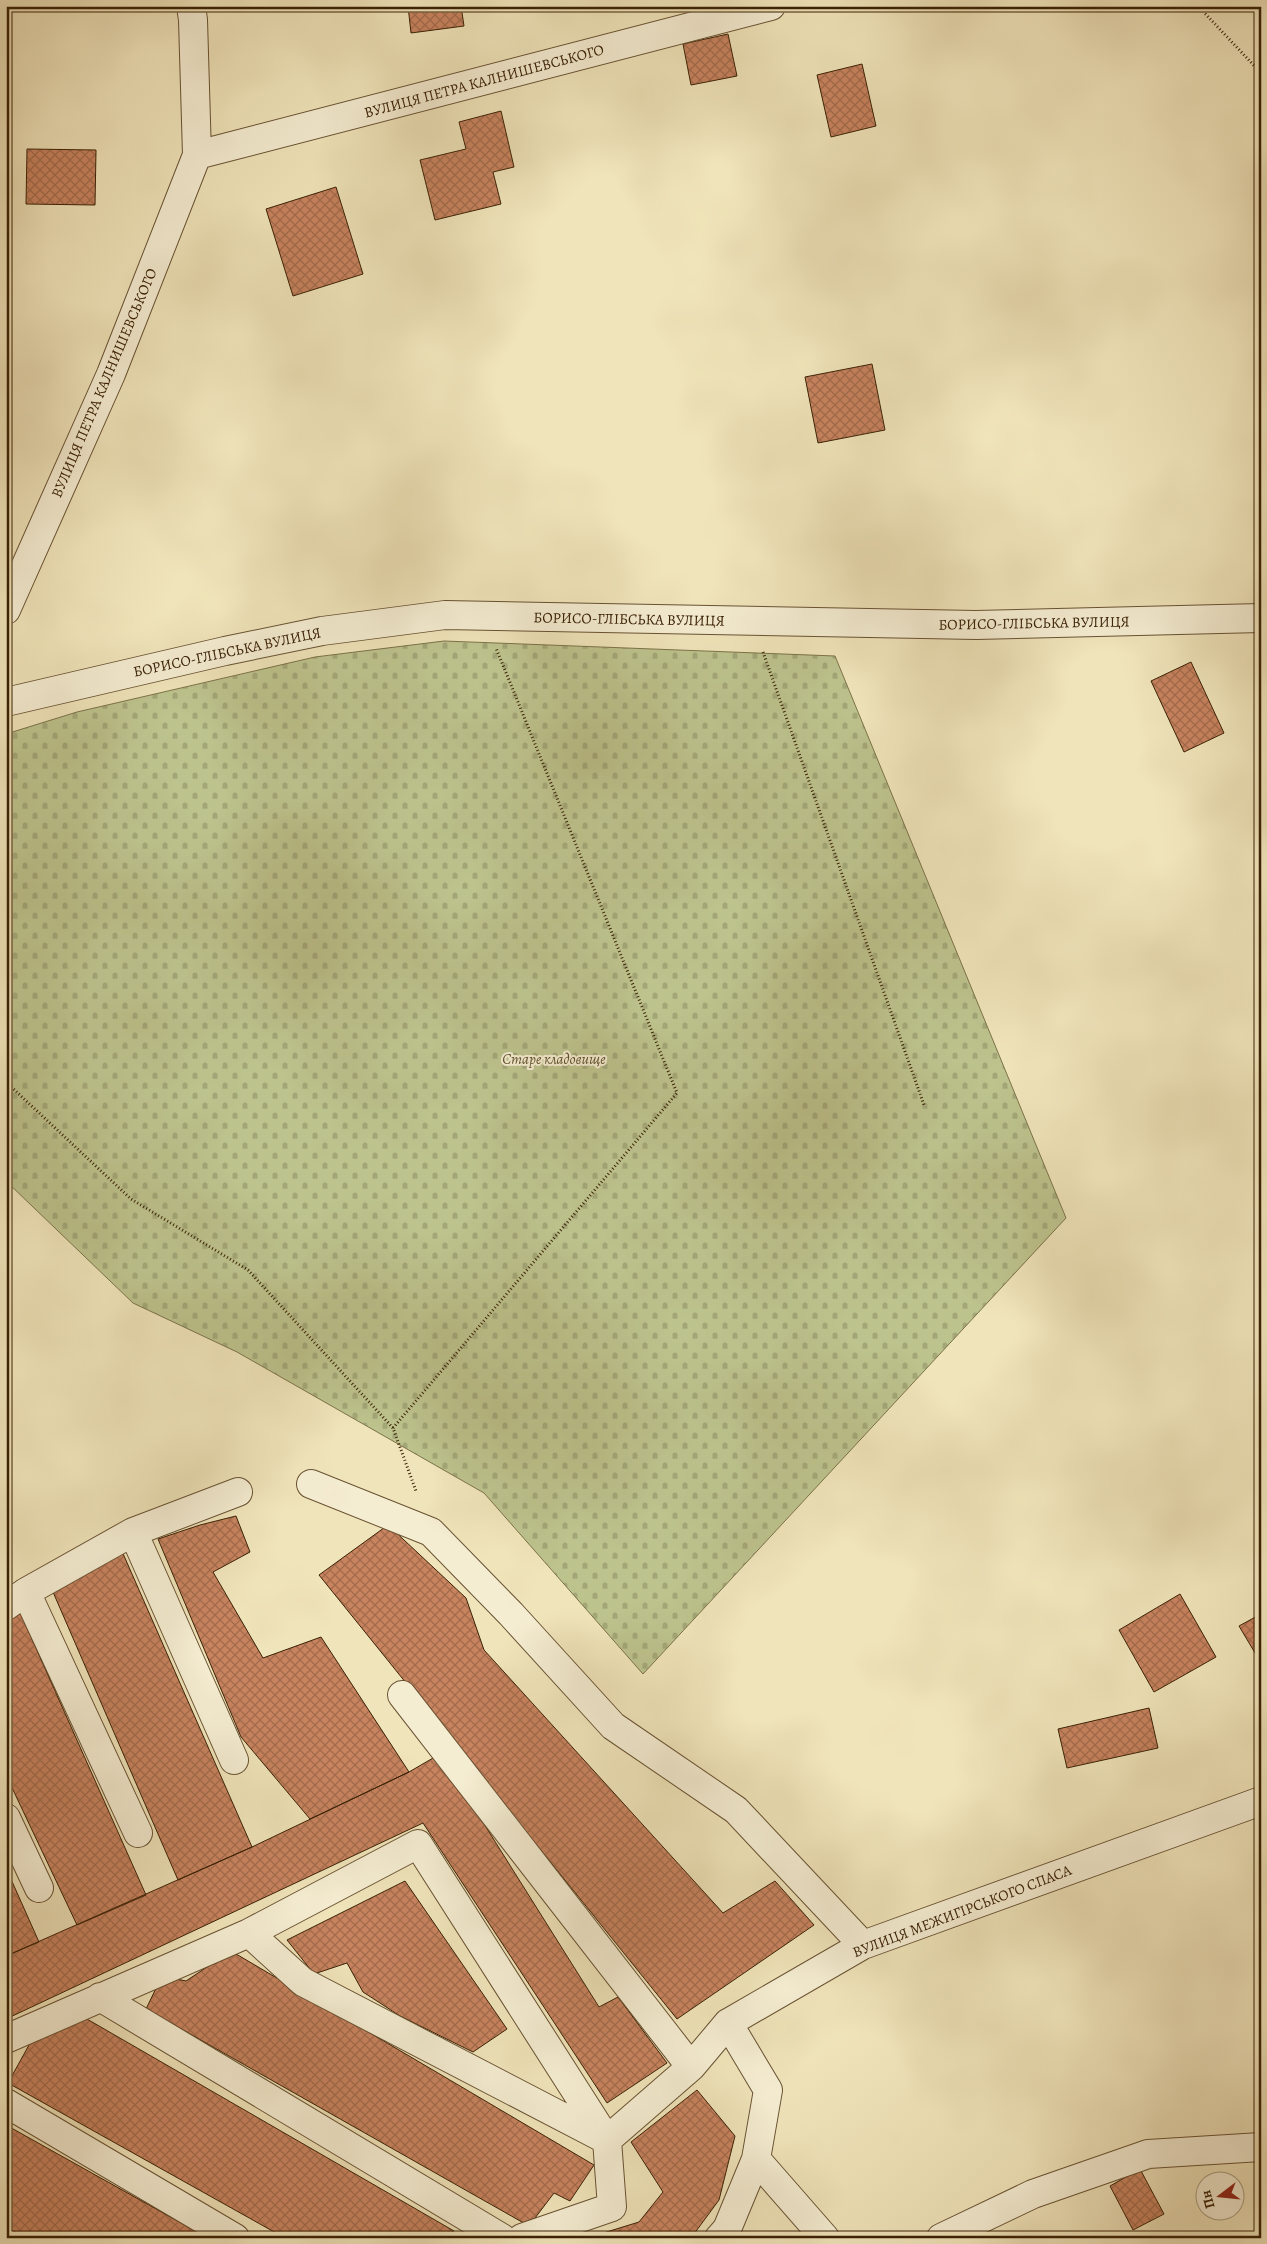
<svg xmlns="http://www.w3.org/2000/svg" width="1267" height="2244" font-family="Alegreya,serif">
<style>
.cemetery{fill:url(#cemetery-stones);stroke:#7c7249}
.building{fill:url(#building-cross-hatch);stroke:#3a2105}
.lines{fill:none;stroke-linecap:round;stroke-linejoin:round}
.minor-casing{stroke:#685232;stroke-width:30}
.path{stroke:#3a2105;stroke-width:3;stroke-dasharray:1 2.5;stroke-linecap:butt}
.minor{stroke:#f5edd2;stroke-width:28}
.labels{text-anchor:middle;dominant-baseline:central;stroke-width:4;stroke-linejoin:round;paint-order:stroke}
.street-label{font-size:15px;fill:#3a2105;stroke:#f5edd2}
.park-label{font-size:15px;font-style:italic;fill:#61522e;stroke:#f5edd2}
</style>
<defs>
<pattern id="cemetery-stones" width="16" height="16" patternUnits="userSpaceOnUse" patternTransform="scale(1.25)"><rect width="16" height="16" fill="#bdc38d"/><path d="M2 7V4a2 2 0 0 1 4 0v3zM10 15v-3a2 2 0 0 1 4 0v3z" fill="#a3a778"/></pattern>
<pattern id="building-cross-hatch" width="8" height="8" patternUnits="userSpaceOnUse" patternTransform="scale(1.25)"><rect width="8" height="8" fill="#c8835f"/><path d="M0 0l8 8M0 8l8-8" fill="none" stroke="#a36b4c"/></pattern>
</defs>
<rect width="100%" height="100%" fill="#f0e4ba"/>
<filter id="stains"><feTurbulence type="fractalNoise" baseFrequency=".004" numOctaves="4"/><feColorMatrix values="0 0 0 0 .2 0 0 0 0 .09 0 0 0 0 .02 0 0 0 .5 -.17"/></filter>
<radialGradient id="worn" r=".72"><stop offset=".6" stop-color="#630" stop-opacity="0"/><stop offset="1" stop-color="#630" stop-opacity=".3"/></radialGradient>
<path class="cemetery" d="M444,641L835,656L1066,1218L643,1674L484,1493L237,1352L133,1303L6,1181V734L77,712L315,657Z"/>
<path class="building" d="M408,6H461L464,26L411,33Z
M728,34L737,76L691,85L683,44Z
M862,64L876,126L831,137L817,75Z
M501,111L514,167L493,172L501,204L435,220L420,160L466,149L459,122Z
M27,149L96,150L95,205L26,204Z
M336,187L363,274L293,296L266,209Z
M872,364L885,430L818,443L805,377Z
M1191,662L1224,733L1184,752L1151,681Z
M236,1516L250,1552L213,1572L263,1658L321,1637L409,1772L310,1819L241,1737L158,1539L200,1525Z
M388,1525L466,1598L484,1650L723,1913L775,1881L814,1925L677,2019L319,1575Z
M121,1549L252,1847L178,1880L53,1592Z
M1180,1594L1216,1657L1154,1692L1119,1630Z
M19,1610L146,1895L77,1925L6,1775V1618Z
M1261,1614V1663L1239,1626Z
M1149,1708L1158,1748L1067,1768L1058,1729Z
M440,1754L599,2007L618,1997L667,2063L607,2103L423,1823L6,2019V1956L252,1847L409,1772Z
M6,1868L39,1942L6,1956Z
M405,1881L507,2029L473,2052L400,2016L363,1992L347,1963L314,1974L287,1940Z
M231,1951L594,2165L570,2201L554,2193L529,2226L146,2009L162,1976L186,1981Z
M80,2015L454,2231L438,2238H285L8,2083L34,2036Z
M697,2090L735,2136L719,2200L691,2238H587L639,2222L663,2192L631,2142Z
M6,2125L208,2238H26L6,2227Z
M1140,2169L1164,2214L1133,2230L1110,2186Z"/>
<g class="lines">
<g class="minor-casing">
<path id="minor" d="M197,155L771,6
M6,610L111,374L197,155L193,20L191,6
M6,702L225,651L322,631L445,615L976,625L1261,618
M311,1484L431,1532L511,1614L613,1726L736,1810L863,1945
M133,1532L234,1760
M26,1592L138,1833
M6,1606L26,1592L133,1532L238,1492
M402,1695L691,2067
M6,1818L39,1888
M249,1933L303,1982L605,2139
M100,1997L502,2238
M6,2039L249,1933L418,1844L607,2140L612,2207L522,2238
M6,2103L235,2238
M607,2140L691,2067L728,2023
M756,2159L825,2238
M719,2238L727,2229L756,2159L768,2090L728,2023L863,1945L1261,1801
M941,2238L1033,2194L1148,2154L1261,2147"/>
</g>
<path class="path" d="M1198,6L1261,73
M763,652L924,1105
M6,1082L131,1199L248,1270L393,1428L416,1491
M393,1428L677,1093L496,648"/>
<use href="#minor" class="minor"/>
</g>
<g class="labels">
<g class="street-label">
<text transform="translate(484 81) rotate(-15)">ВУЛИЦЯ ПЕТРА КАЛНИШЕВСЬКОГО</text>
<text transform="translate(104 383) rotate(-67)">ВУЛИЦЯ ПЕТРА КАЛНИШЕВСЬКОГО</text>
<text transform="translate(629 619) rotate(1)">БОРИСО-ГЛІБСЬКА ВУЛИЦЯ</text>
<text transform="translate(1034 623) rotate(-1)">БОРИСО-ГЛІБСЬКА ВУЛИЦЯ</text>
<text transform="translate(227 652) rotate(-12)">БОРИСО-ГЛІБСЬКА ВУЛИЦЯ</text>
<text transform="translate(962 1911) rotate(-21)">ВУЛИЦЯ МЕЖИГІРСЬКОГО СПАСА</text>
</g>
<g class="park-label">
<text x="554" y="1059">Старе кладовище</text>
</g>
</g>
<rect width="1267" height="2244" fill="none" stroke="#f0e4ba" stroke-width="25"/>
<rect x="8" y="8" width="1252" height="2229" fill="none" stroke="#3a2105" stroke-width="2.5"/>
<rect x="12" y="12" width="1242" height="2219" fill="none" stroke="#3a2105"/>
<g transform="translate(1220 2196) rotate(254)"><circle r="24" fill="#f5edd2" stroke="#aa9b80"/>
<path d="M0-4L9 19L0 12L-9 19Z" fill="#8f2418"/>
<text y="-8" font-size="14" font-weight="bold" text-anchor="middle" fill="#3a2105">Пн</text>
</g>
<rect width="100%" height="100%" filter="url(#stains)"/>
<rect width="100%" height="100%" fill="url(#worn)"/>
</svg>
